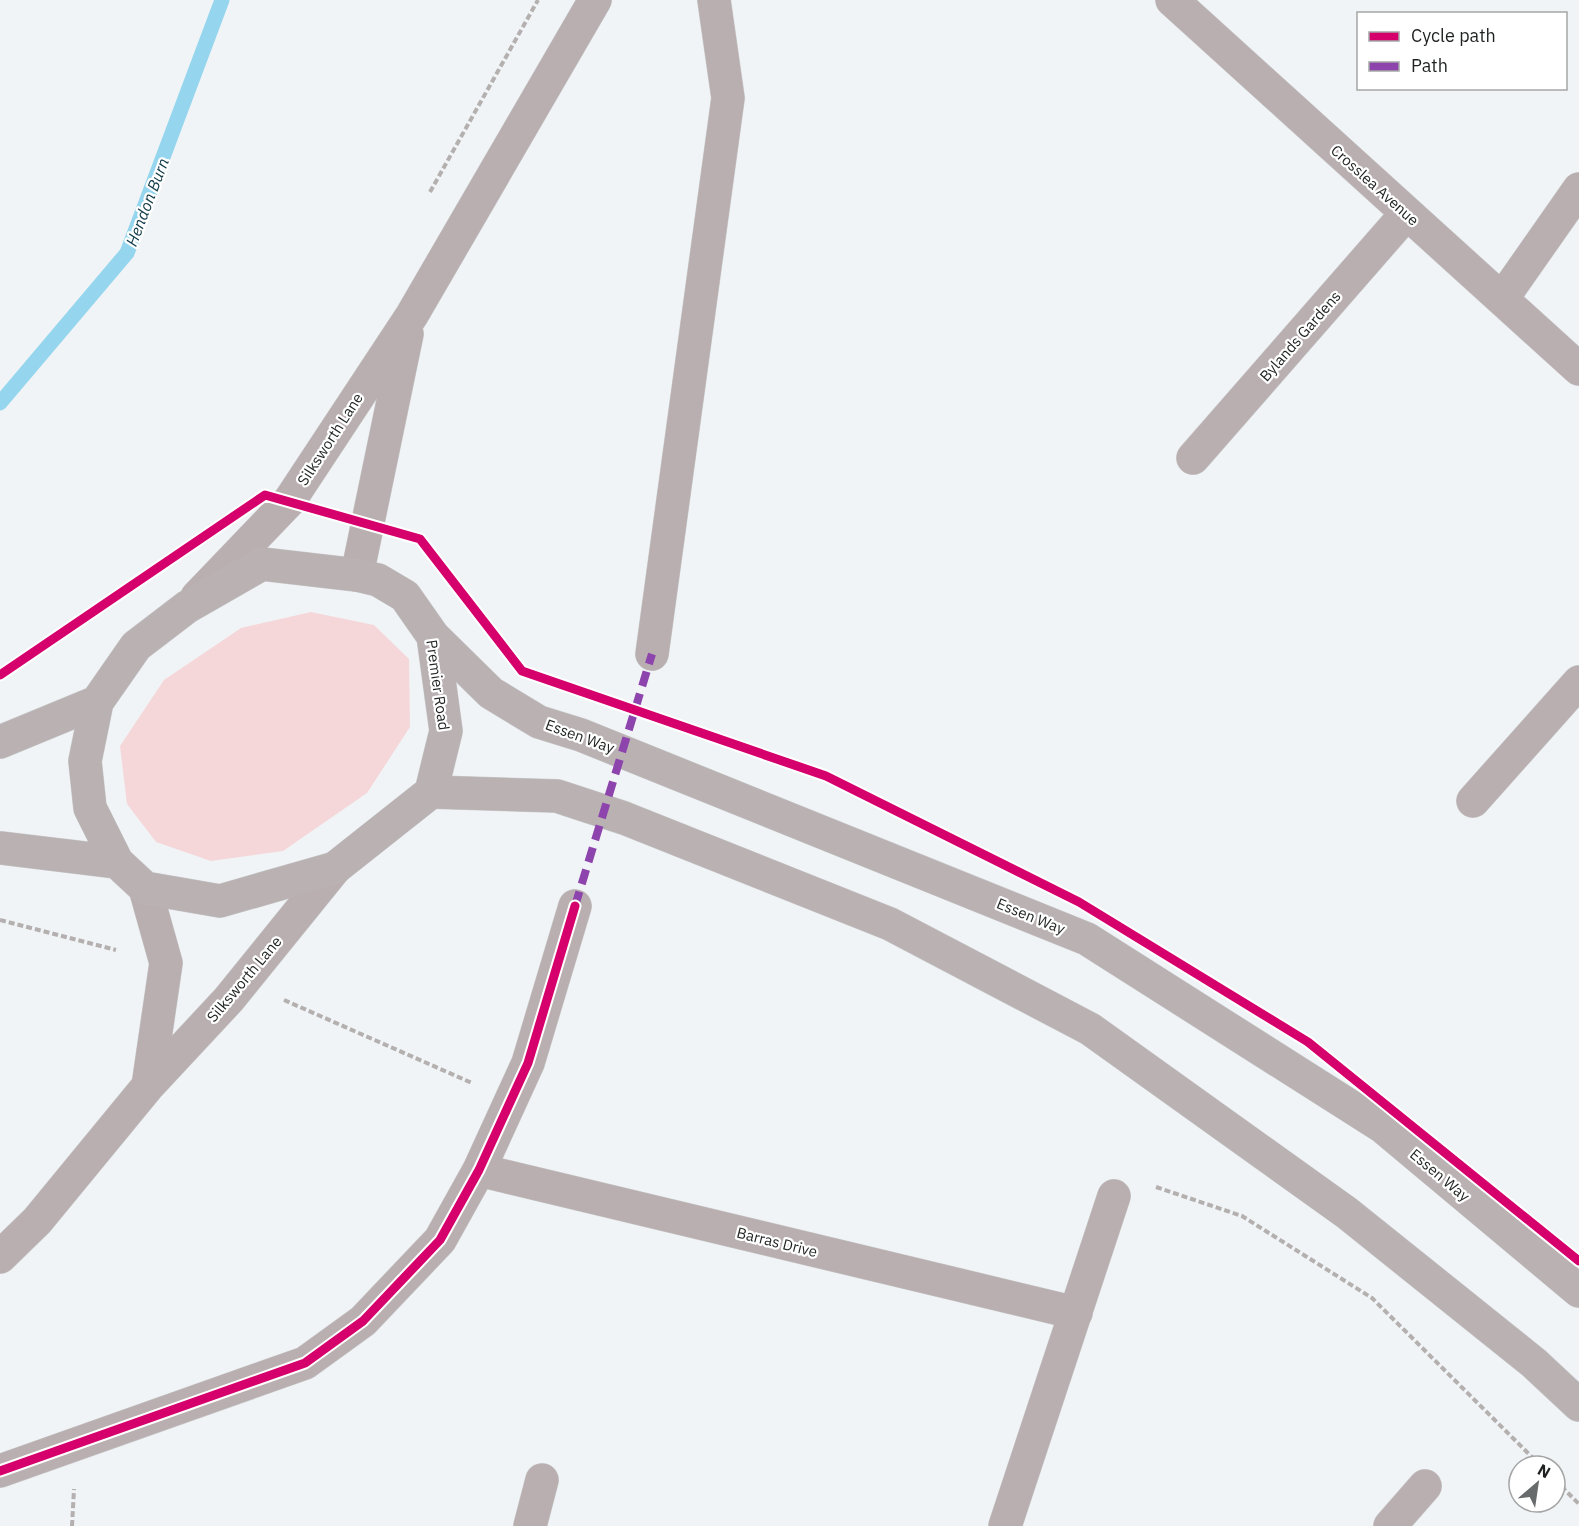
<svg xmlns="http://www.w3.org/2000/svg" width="1579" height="1526" font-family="'IBM Plex Sans',sans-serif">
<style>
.green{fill:#f5d7da}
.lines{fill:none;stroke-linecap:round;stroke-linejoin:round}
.stream{stroke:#95d6ee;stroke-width:15}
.minor-casing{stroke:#cccecf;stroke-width:34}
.major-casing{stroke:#cccecf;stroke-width:34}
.path{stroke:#b5b0b0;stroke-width:4;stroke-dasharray:6 3;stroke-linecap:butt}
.minor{stroke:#baafb0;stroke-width:33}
.major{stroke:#bab1b3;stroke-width:33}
.quiet{stroke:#8e44ad;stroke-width:8;stroke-dasharray:15 8;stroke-linecap:butt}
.cycleway-casing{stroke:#fff;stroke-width:13}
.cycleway{stroke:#d6006c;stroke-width:9}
.labels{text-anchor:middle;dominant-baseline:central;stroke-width:4.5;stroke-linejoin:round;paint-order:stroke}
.street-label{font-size:15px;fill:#1f2121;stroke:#fff}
.water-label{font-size:16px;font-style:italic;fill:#0e3846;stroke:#fff}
</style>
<rect width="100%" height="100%" fill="#f1f4f6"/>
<path class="green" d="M311,612L374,625L409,659L410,727L367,793L283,851L211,861L156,842L127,804L120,746L164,680L241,628Z"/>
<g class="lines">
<path class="stream" d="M0,403L127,253L222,0"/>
<g class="minor-casing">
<path id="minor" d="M1172,0L1579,369
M1502,299L1579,189
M1193,458L1407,213
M357,575L407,334
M197,597L290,500L412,315L595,0
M652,654L728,98L714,0
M1473,801L1579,682
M145,888L166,963L148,1086
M479,1170L1076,1313
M0,1257L37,1221L148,1086L229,999L335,868
M0,1471L305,1363L363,1321L440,1240L479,1170L528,1063L575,906
M530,1526L542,1480
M1005,1526L1114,1196
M1390,1526L1425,1486"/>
</g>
<g class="major-casing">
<path id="major" d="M262,564L357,575L378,580L405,596L433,636L446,731L431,792L335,868L220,901L145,888L117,862L90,808L85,761L97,702L136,646L187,607Z
M433,636L491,693L539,722L581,735L1087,939L1383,1127L1579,1291
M0,742L97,702
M431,792L557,796L624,818L890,924L1090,1029L1347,1213L1534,1363L1579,1405
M0,848L117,862"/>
</g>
<path class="path" d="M430,192L538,0
M0,920L116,950
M284,1000L472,1083
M1156,1187L1242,1216L1372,1298L1541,1466
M1555,1480L1579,1504
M72,1526L74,1489"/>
<use href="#minor" class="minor"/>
<use href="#major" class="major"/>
<path class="quiet" d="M575,906L652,654"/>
<g class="cycleway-casing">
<path id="cycleway" d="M0,675L265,495L420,539L522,671L826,776L1079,902L1308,1042L1579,1261
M0,1471L305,1363L363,1321L440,1240L479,1170L528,1063L575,906"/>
</g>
<use href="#cycleway" class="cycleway"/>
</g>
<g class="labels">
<g class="street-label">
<text transform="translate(1375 185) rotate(42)">Crosslea Avenue</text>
<text transform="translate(1300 336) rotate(-49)">Bylands Gardens</text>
<text transform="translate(330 439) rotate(-57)">Silksworth Lane</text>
<text transform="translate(438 685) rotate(82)">Premier Road</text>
<text transform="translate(580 736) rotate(20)">Essen Way</text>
<text transform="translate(1031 916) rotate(22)">Essen Way</text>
<text transform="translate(244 979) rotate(-50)">Silksworth Lane</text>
<text transform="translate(1440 1175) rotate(40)">Essen Way</text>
<text transform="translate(777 1242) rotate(14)">Barras Drive</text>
</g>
<g class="water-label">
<text transform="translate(147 202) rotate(-69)">Hendon Burn</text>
</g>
</g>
<rect x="1357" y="12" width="210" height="78" fill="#ffffff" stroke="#a5a6a6" stroke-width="1.5"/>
<rect x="1369" y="32" width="30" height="9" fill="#d6006c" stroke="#a5a6a6" stroke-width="1.5"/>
<text x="1411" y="42" font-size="18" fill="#1f2121">Cycle path</text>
<rect x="1369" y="62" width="30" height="9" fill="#8e44ad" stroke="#a5a6a6" stroke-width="1.5"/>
<text x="1411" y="72" font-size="18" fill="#1f2121">Path</text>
<g transform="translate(1537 1484) rotate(29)"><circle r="28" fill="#ffffff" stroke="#a5a6a6" stroke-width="1.5"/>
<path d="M0-4.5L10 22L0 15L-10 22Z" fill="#686b6c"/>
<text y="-9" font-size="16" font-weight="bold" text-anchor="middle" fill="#1f2121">N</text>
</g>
</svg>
